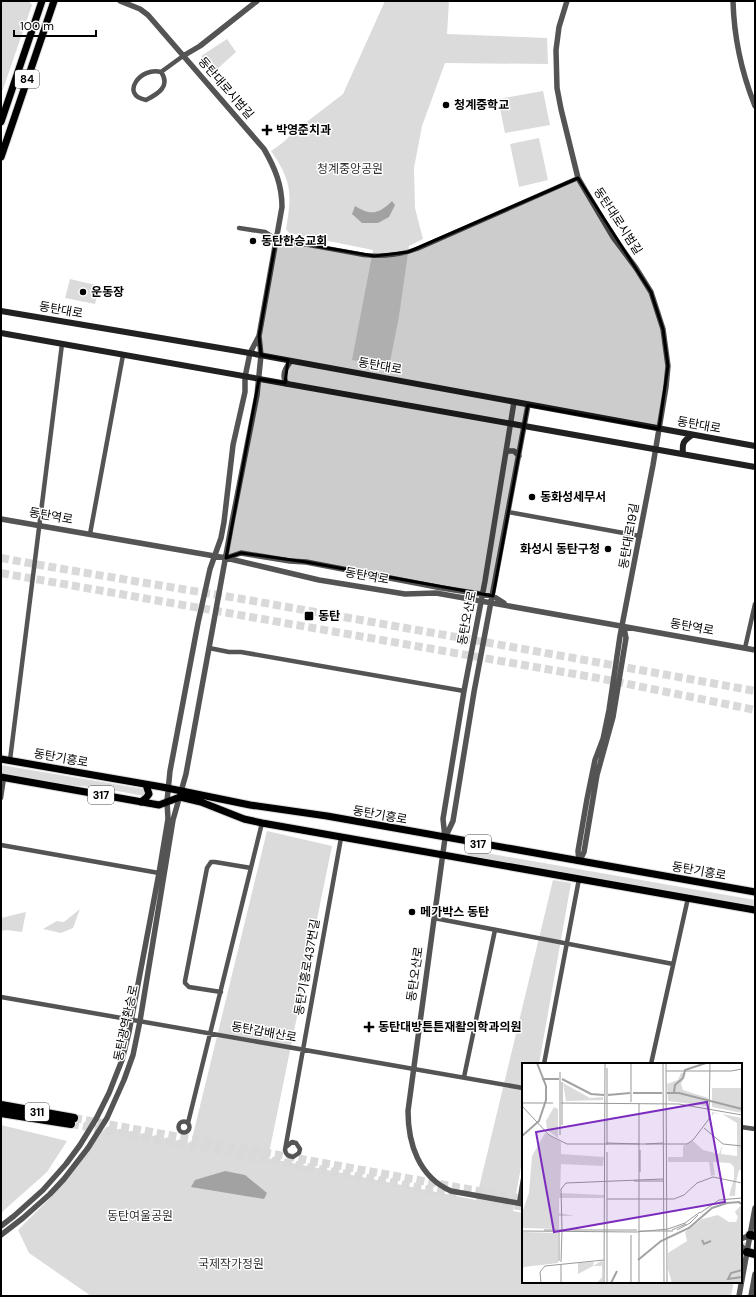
<svg xmlns="http://www.w3.org/2000/svg" width="756" height="1297" font-family="'DM Sans','Noto Sans KR',sans-serif">
<style>
.green{fill:#dbdbdb}
.water{fill:#a2a2a2}
.lines{fill:none;stroke-linecap:round;stroke-linejoin:round}
.trunk-tunnel{stroke:#d9d9d9;stroke-width:8;stroke-dasharray:8 4;stroke-linecap:butt}
.motorway-tunnel{stroke:#d9d9d9;stroke-width:8;stroke-dasharray:8 4;stroke-linecap:butt}
.primary-casing{stroke:#dbdbdb;stroke-width:9}
.trunk-casing{stroke:#dbdbdb;stroke-width:10}
.minor{stroke:#545454;stroke-width:4.5}
.tertiary{stroke:#545454;stroke-width:5.5}
.secondary{stroke:#212121;stroke-width:6}
.primary{stroke:#000;stroke-width:7}
.trunk{stroke:#000;stroke-width:8}
.marked{fill:#000;fill-opacity:0.2;stroke:#000;stroke-width:3;stroke-linejoin:round}
.poi-dot{fill:#000;stroke:#fff;stroke-width:1.5}
.labels{text-anchor:middle;dominant-baseline:central;stroke-width:3;stroke-linejoin:round;paint-order:stroke}
.shield{fill:#fff;stroke:#4c4c4c;stroke-width:1}
.shield-label{font-size:11px;font-weight:bold;fill:#000}
.street-label{font-size:12px;fill:#000;stroke:#fff}
.poi-label{font-size:12px;font-weight:bold;fill:#000;stroke:#fff;text-anchor:start}
.park-label{font-size:12px;fill:#323232;stroke:#fff}
.inset-river{fill:none;stroke:#a2a2a2;stroke-width:2}
.inset-road{fill:none;stroke:#999;stroke-width:1}
.view{fill:#7b2cbf;fill-opacity:0.15;stroke:#7b2cbf;stroke-width:2}
.inset-edge{fill:none;stroke:#000;stroke-width:2}
</style>
<rect width="100%" height="100%" fill="#fff"/>
<path class="green" d="M1,1H29L32,5L1,95Z
M385,1H449L447,34L547,38L548,64L445,63L422,126L414,168L415,208L423,239L409,246L399,316L389,367L352,360L373,250L289,233L286,229C292,194 292,181 271,151C282,144 292,136 298,124H304L343,94Z
M227,39L236,52L214,72L201,56Z
M543,91L550,125L505,133L498,99Z
M539,138L548,180L519,187L510,144Z
M70,279L100,286L95,304L65,298Z
M1,765L144,789L147,792L144,796L101,788L58,784L1,775Z
M267,831L332,846L268,1158L476,1200L553,880L571,883L539,1064H523V1156L513,1211L523,1213V1282H734L731,1296H91L29,1253L18,1230L54,1194L106,1127L191,1143Z
M469,850L755,900V906L468,857Z
M80,909L73,928L61,933L43,929L57,921L64,922Z
M26,912L22,932L7,930L1,931V918Z
M1,1125L67,1141L47,1172L1,1213Z"/>
<path class="water" d="M392,201L395,205L389,217L378,223H362L352,214L355,206C371,216 379,214 392,201Z
M225,1171L245,1175L267,1193L264,1199L191,1187L195,1180Z"/>
<g class="lines">
<path class="trunk-tunnel" d="M74,1118L523,1199
M71,1124L460,1195
M491,1201L523,1207
M741,1246L755,1249"/>
<path class="motorway-tunnel" d="M1,558C83,573 165,586 248,600C417,630 586,660 755,691
M1,573L603,679L755,710"/>
<g class="primary-casing">
<path id="primary" d="M1,122L42,1
M1,157L54,1
M1,759L162,787L250,805L327,816L755,892
M1,777L159,805L180,797L201,802L244,819L262,823L755,910
M141,802L146,798L149,794L146,785"/>
</g>
<g class="trunk-casing">
<path id="trunk" d="M1,1105L74,1118
M1,1113L71,1124
M750,1235L755,1236
M747,1252L755,1254"/>
</g>
<path class="minor" d="M161,72C171,86 158,94 146,100C119,95 141,66 161,72L183,56
M239,228L265,232L276,239L364,255C382,257 400,255 417,249L578,178
M508,512L640,536
M90,534L123,355
M209,648L229,652H241L464,691
M745,648L755,604
M10,760L62,344
M1,798L4,778
M1,845L159,873
M434,918L673,964
M221,992L189,987L185,983V981L207,868L211,862H215L251,868
M1,997L523,1088
M544,1064L579,879
M651,1064L688,898
M464,1077L495,930
M178.5 1127a5.5 5.5 0 1 1 11 0a5.5 5.5 0 1 1-11 0Z
M188,1123L262,823
M741,1127L755,1129
M286,1147L292,1142L296,1143L300,1149L299,1153L293,1157C288,1156 286,1155 285,1150L341,838
M519,1203L523,1179"/>
<path class="tertiary" d="M567,1L559,27L556,50L557,88L561,109L578,178L613,237L636,268L651,292L663,329L668,366L666,387L653,465L620,636L609,710L603,739L595,760L587,799L578,851L579,861
M733,1C734,39 741,71 755,106
M183,56L200,46L257,1
M287,384C281,376 285,368 291,361
M514,402L485,581L464,691L443,819L445,838L408,1111C408,1144 419,1177 451,1191L523,1204
M506,453L508,451H514L519,456
M1,519L226,558L319,580L405,594L436,593L755,650
M226,558L241,553L290,561L306,562L442,588L493,596L504,603
M445,838L453,821L474,692L528,405
M580,860L584,852L597,775L613,717L626,638L624,628
M1,1226L14,1216L43,1190L66,1164L80,1145L96,1119L109,1093L122,1060L129,1032L159,873L168,819L167,801L170,771L198,623L210,569L221,538L224,522L233,445L245,392V377L250,353L259,336
M1,1235L23,1218L50,1194L64,1179L88,1148L107,1118L124,1080L133,1055L140,1021L173,820L186,774L232,522L257,395L261,355L259,336L282,207C282,185 275,168 264,149L148,15L140,9L120,1
M741,1239L750,1235
M741,1246L747,1252
M739,1296L755,1208
M751,1296L755,1274"/>
<path class="secondary" d="M1,311L238,351L755,446
M1,333L755,467
M683,454C682,443 683,441 692,435"/>
<use href="#primary" class="primary"/>
<use href="#trunk" class="trunk"/>
</g>
<path class="marked" d="M578,178L651,292L663,329L668,366L659,429L528,405L493,596L306,562L241,553L226,558L259,379L285,383L288,360L261,355L259,336L276,239L374,256L408,252Z"/>
<g class="poi-dot">
<circle cx="446" cy="105" r="4"/>
<path d="M265 124h4v4h4v4h-4v4h-4v-4h-4v-4h4z"/>
<circle cx="253" cy="241" r="4"/>
<circle cx="83" cy="292" r="4"/>
<circle cx="532" cy="497" r="4"/>
<circle cx="608" cy="549" r="4"/>
<rect x="304" y="611" width="10" height="10" rx="2"/>
<circle cx="412" cy="912" r="4"/>
<path d="M367 1021h4v4h4v4h-4v4h-4v-4h-4v-4h4z"/>
</g>
<g class="labels">
<g class="shield">
<rect x="15" y="70" width="24" height="18" rx="3"/>
<rect x="88" y="786" width="26" height="18" rx="3"/>
<rect x="465" y="835" width="26" height="18" rx="3"/>
<rect x="25" y="1103" width="24" height="18" rx="3"/>
</g>
<g class="shield-label">
<text x="27" y="79">84</text>
<text x="101" y="795">317</text>
<text x="478" y="844">317</text>
<text x="37" y="1112">311</text>
</g>
<g class="street-label">
<text transform="translate(226 88) rotate(49)">동탄대로시범길</text>
<text transform="translate(618 221) rotate(57)">동탄대로시범길</text>
<text transform="translate(61 310) rotate(10)">동탄대로</text>
<text transform="translate(380 366) rotate(10)">동탄대로</text>
<text transform="translate(699 425) rotate(10)">동탄대로</text>
<text transform="translate(51 516) rotate(10)">동탄역로</text>
<text transform="translate(629 536) rotate(-80)">동탄대로19길</text>
<text transform="translate(367 576) rotate(10)">동탄역로</text>
<text transform="translate(467 618) rotate(-79)">동탄오산로</text>
<text transform="translate(692 627) rotate(10)">동탄역로</text>
<text transform="translate(61 758) rotate(10)">동탄기흥로</text>
<text transform="translate(380 815) rotate(10)">동탄기흥로</text>
<text transform="translate(699 871) rotate(10)">동탄기흥로</text>
<text transform="translate(307 967) rotate(-80)">동탄기흥로437번길</text>
<text transform="translate(415 974) rotate(-82)">동탄오산로</text>
<text transform="translate(126 1023) rotate(-78)">동탄광역환승로</text>
<text transform="translate(264 1032) rotate(10)">동탄감배산로</text>
</g>
<g class="poi-label">
<text x="454" y="105">청계중학교</text>
<text x="276" y="130">박영준치과</text>
<text x="261" y="241">동탄한승교회</text>
<text x="91" y="292">운동장</text>
<text x="540" y="497">동화성세무서</text>
<text x="600" y="549" text-anchor="end">화성시 동탄구청</text>
<text x="318" y="616">동탄</text>
<text x="420" y="912">메가박스 동탄</text>
<text x="378" y="1027">동탄대방튼튼재활의학과의원</text>
</g>
<g class="park-label">
<text x="350" y="169">청계중앙공원</text>
<text x="140" y="1216">동탄여울공원</text>
<text x="231" y="1264">국제작가정원</text>
</g>
</g>
<g transform="translate(522 1063)">
<rect width="220" height="220" fill="#fff"/>
<path d="M220,0V50L190,44V25H219ZM159,10H164L159,21L161,27L186,35L185,43L146,38L145,21L156,17ZM41,20L68,35L81,34V37L44,38ZM32,44L36,46V75L25,67L24,58ZM190,49L220,55V107H217L214,119L213,133H207L212,115V104L208,100L191,99L193,112L189,113L187,99H146V94H161V83L171,78L181,87L197,91L200,82L199,91L215,93V60L200,51L192,50L190,53ZM23,70L39,79V91L82,94L81,103L39,101L38,130L82,132V135H37V150L52,153H37V166L0,165V150L7,130L10,93ZM220,141V220H150L146,206V190L165,178L163,169L180,156L196,152L207,159H214L216,154L213,149ZM0,169L36,170V200L2,204L0,207ZM79,198L81,199V220H75L80,214V203H71L56,211V200L72,199L71,203Z" fill="#dbdbdb"/>
<path class="inset-river" d="M20,16H37M40,16L69,31L82,32M152,29L153,22L161,15L163,7L184,0M111,30H140M145,30H157L220,46M86,32L108,30M0,73L17,58L24,37V23L15,0M180,177L182,181L189,178M116,197L139,178L167,165L190,145L205,140L217,139L219,141M220,207L209,210L206,216L220,214M89,220L95,208"/>
<path class="inset-road" d="M109,0V39M141,0L142,220M144,0L145,220M85,5V82M144,8H209L220,6M38,9V72M0,40H31M39,40L157,41L220,52M117,41V220M0,43L27,72L45,81H165L171,77L187,56L188,0M40,62V19M182,65L201,81L220,83M84,80L118,81M124,81L141,80M118,87V109M85,89V220M112,118H142M85,136H152L162,132L175,120L191,114L220,120M178,150L197,137L220,135M22,167H115M40,167L39,126L44,120L141,116M150,167L164,161M155,167L168,160L176,152M0,168L114,169L146,166L163,160L178,149M37,168V198M117,168H151M109,172V220M39,199L40,167M39,202V220M19,220L18,209L23,203L82,197M82,220L83,0"/>
<path class="view" d="M185,39L203,139L32,169L14,69Z"/>
<rect width="220" height="220" class="inset-edge"/>
</g>
<rect width="756" height="1297" fill="none" stroke="#000000" stroke-width="4"/>
<path d="M14 30v6h82v-6" fill="none" stroke="#000000" stroke-width="2"/>
<text x="20" y="30" font-size="12" fill="#000000" stroke="#ffffff" stroke-width="3" paint-order="stroke">100 m</text>
</svg>
